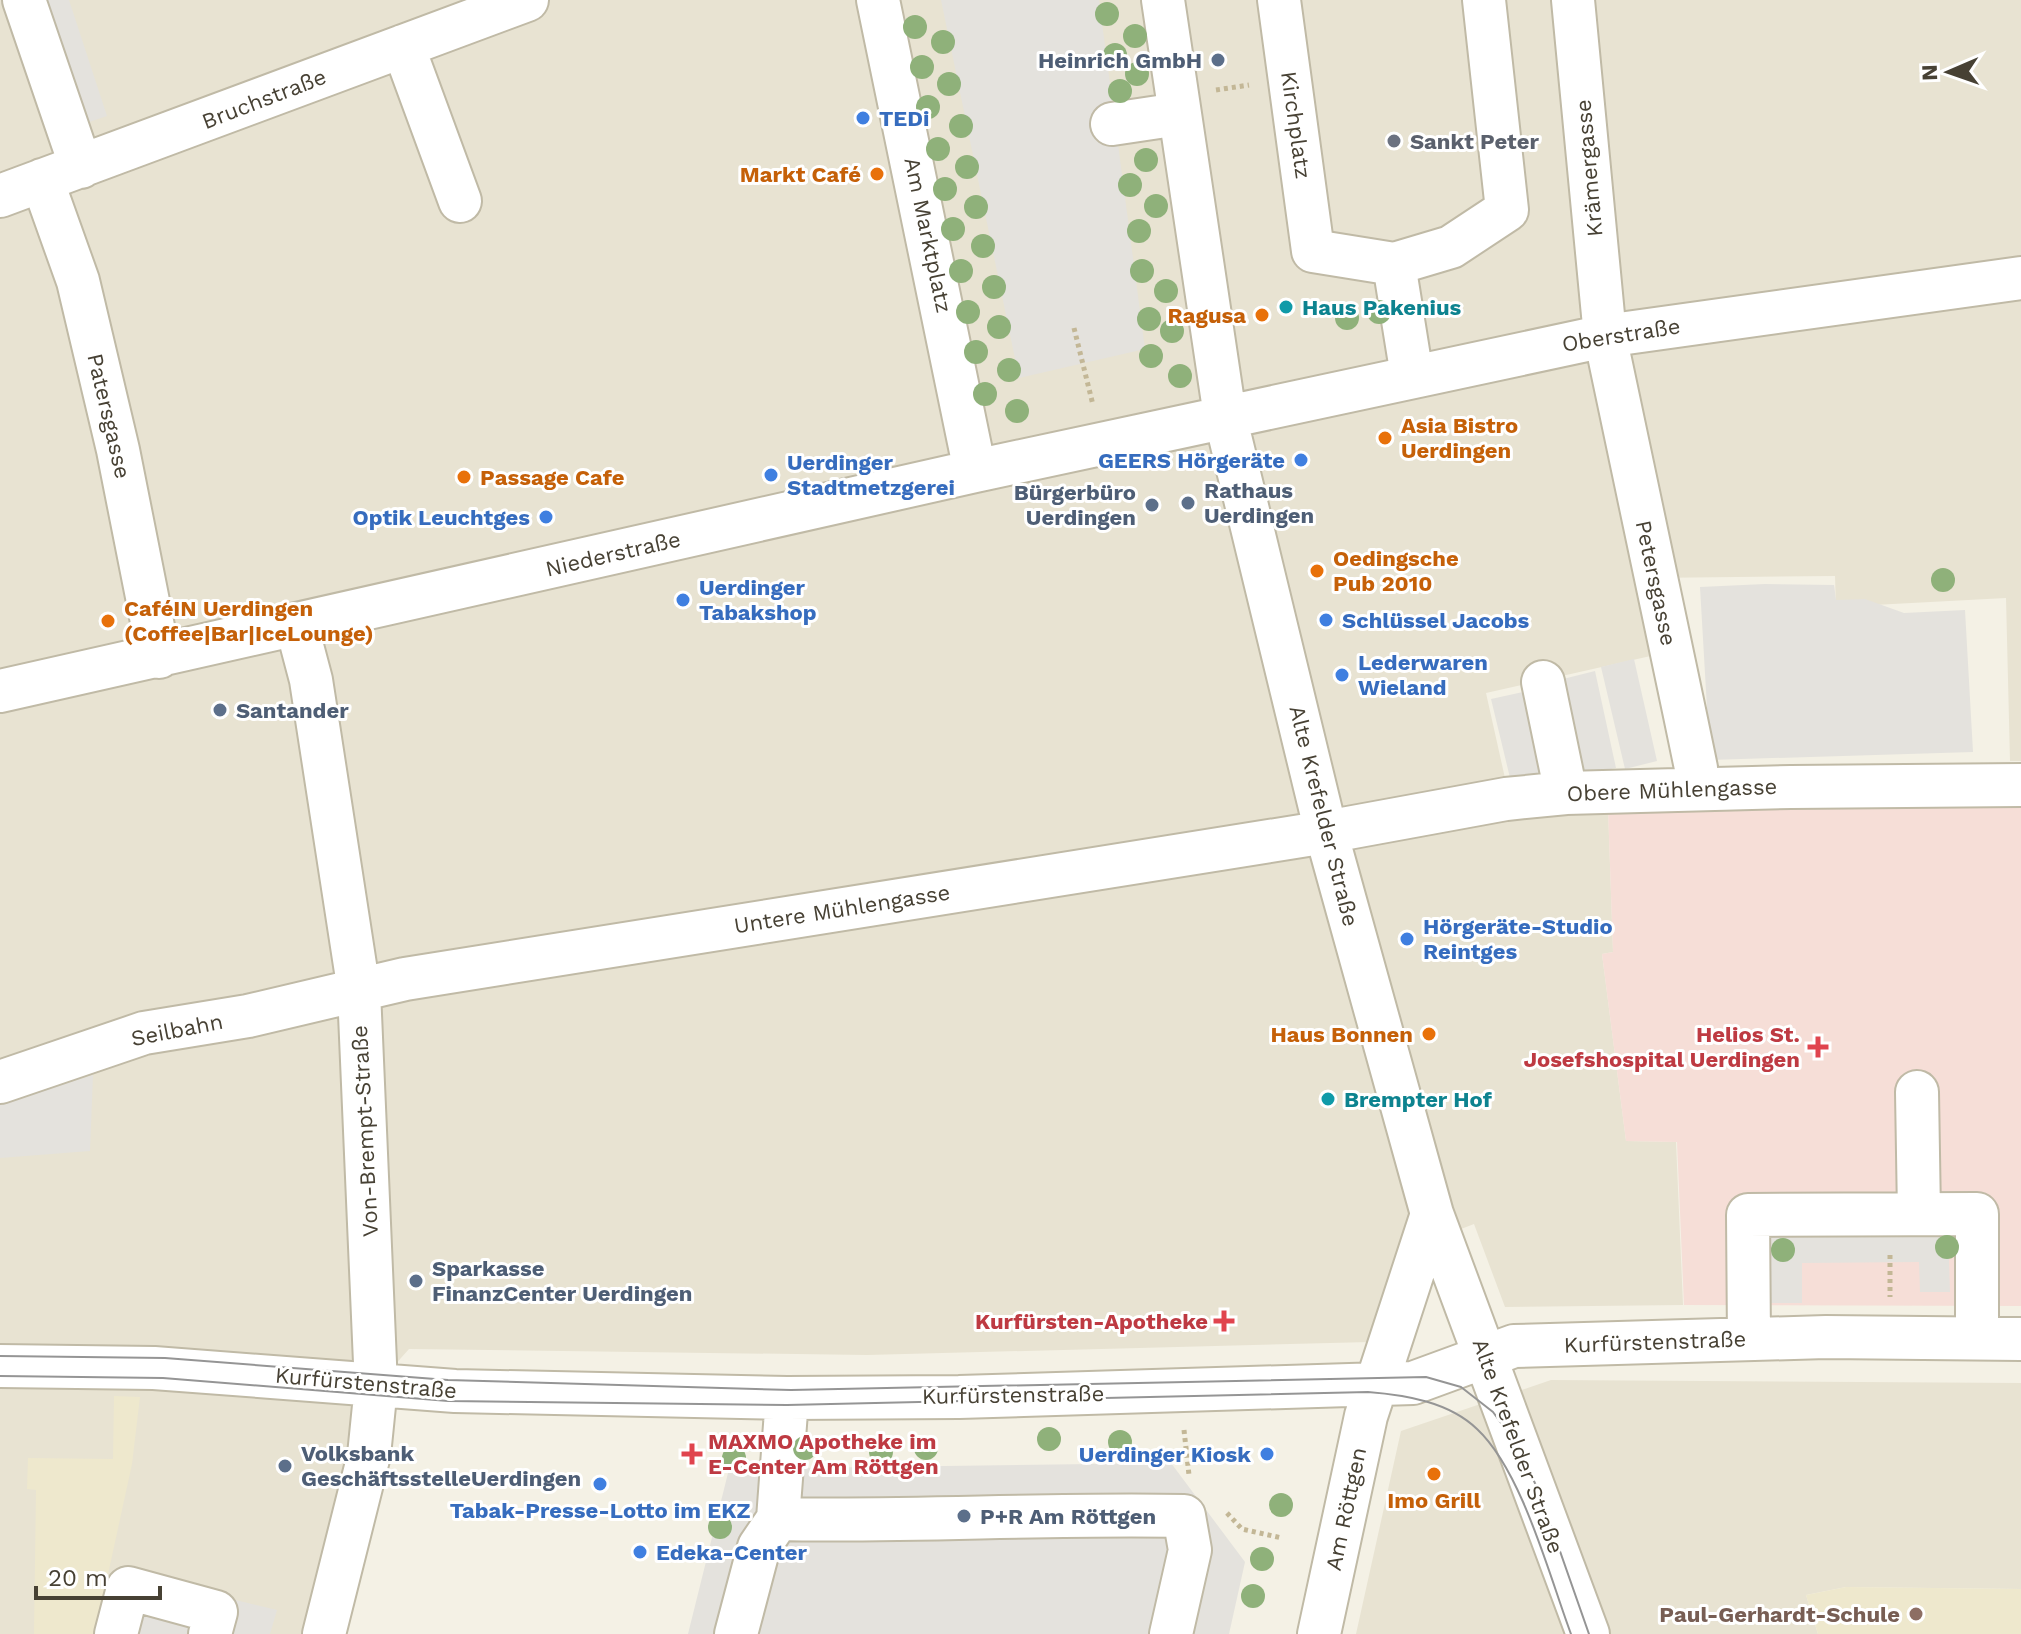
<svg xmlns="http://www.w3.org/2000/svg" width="2021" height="1634" font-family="'Work Sans',sans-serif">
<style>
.residential{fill:#e8e3d2}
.education{fill:#eee8cd}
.medical{fill:#f6ded7}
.parking{fill:#e4e2dd}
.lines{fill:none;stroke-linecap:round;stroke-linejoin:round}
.minor-casing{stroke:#c0baa6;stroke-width:46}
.path{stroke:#c3b796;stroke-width:5;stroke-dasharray:4 4;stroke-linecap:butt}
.minor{stroke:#fff;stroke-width:42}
.tram{stroke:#959595;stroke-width:2}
.tree{fill:#8fb17a}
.service-dot{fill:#5c6f8a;stroke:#fff;stroke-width:3}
.shop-dot{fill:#3f7fe0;stroke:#fff;stroke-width:3}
.worship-dot{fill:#6b7280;stroke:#fff;stroke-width:3}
.food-dot{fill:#e8710a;stroke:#fff;stroke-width:3}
.culture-dot{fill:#0f9aa8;stroke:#fff;stroke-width:3}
.health-dot{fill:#e0444e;stroke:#fff;stroke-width:3}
.education-dot{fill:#8d6e63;stroke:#fff;stroke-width:3}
.labels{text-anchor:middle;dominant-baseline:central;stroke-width:6;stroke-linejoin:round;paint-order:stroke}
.service-label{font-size:22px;font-weight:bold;fill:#4e5e75;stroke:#fff;text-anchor:start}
.street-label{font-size:22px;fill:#474134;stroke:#fff}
.shop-label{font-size:22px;font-weight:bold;fill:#366cbe;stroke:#fff;text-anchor:start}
.worship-label{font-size:22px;font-weight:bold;fill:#5b616d;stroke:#fff;text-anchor:start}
.food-label{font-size:22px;font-weight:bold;fill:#c56008;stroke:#fff;text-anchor:start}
.culture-label{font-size:22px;font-weight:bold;fill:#0d838f;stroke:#fff;text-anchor:start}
.health-label{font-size:22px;font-weight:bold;fill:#be3a42;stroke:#fff;text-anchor:end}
.education-label{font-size:22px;font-weight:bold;fill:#785e54;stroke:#fff;text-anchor:end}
</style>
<rect width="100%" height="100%" fill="#f4f1e5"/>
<path class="residential" d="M0,0H2021V761H2010L2006,598L1836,607L1835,576L1649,578L1664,653L1486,693L1513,814L1608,807L1613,952L1602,954L1626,1141L1676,1142L1683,1305L1505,1307L1474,1224L1399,1253L1370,1342L867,1355L409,1349L376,1386L324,1634H0Z
M1551,1380L2021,1383V1589L1846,1587L1806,1595L1818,1634H1356L1401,1431Z"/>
<path class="education" d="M114,1396L140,1397L132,1464L95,1634H34L36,1490L27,1489L28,1458L113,1459Z
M1846,1587L2021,1589V1634H1818L1806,1595Z"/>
<path class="medical" d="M2021,803V1306L1684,1305L1677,1142L1626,1141L1602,954L1613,952L1608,808Z"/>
<path class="parking" d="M35,0H69L107,116L77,126Z
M941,0H1099L1145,349L1019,378Z
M1765,584L1834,585L1836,600L1865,599L1904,613L1965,610L1973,752L1710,760L1700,587Z
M1634,659L1657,761L1625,769L1601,667Z
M1595,671L1616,768L1585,774L1563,679Z
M1523,692L1543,774L1511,782L1491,699Z
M93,1075L90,1151L0,1158V1104Z
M1948,1231L1950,1292H1920L1919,1262L1802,1263V1303H1769L1768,1232Z
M1171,1463L1245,1562L1229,1634H688L729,1469Z
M117,1571L277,1610L270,1634H102Z"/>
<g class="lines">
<g class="minor-casing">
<path id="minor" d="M24,0L81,167
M878,0L975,471
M1163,0L1225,416L1326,832L1432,1214L1588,1634
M1279,0L1313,251L1394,264
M1573,0L1605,336L1685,715L1696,768V789
M403,46L460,201
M1112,124L1179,114
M42,180L78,281L118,450L159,657
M0,196L527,0
M1412,376L1394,264L1451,247L1507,210L1484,0
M297,627L311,680L359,991L376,1386L369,1455L324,1634
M1543,682L1566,793
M0,691L975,471L1605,336L2021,278
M0,1082L144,1033L248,1016L405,979L1326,832L1506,799L1566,793L1791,787L2021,785
M1917,1092L1919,1214
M1749,1339L1748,1215L1977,1214V1338
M0,1366L154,1368L455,1391L787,1398L959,1397L1413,1383L1514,1346L1826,1337L2021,1339
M778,1519L787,1398
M116,1634L128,1588L216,1612L210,1634
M736,1634L759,1547L778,1519C913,1522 1048,1513 1184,1516L1190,1550L1171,1634
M1319,1634L1366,1416L1432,1214"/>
</g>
<path class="path" d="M1216,90L1249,85
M1074,328L1093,405
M1890,1255V1297
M1184,1430L1189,1475
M1227,1513L1242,1529L1282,1538"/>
<use href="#minor" class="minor"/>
<path class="tram" d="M0,1356L165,1358L448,1380L791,1390L1426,1377L1461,1387L1493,1412L1520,1449L1541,1497L1589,1634
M0,1376L163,1378L448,1401L787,1405L1368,1392C1406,1395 1449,1402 1477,1429C1522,1471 1549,1575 1571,1634"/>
</g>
<g class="tree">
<circle cx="1107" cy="14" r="12"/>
<circle cx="915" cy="27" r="12"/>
<circle cx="1135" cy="36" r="12"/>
<circle cx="943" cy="42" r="12"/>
<circle cx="1115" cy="55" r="12"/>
<circle cx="922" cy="67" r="12"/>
<circle cx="1137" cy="74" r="12"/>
<circle cx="949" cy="84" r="12"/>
<circle cx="1120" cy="91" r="12"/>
<circle cx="928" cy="107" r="12"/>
<circle cx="961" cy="126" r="12"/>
<circle cx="938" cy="149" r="12"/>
<circle cx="1146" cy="160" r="12"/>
<circle cx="967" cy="167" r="12"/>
<circle cx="1130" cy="185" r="12"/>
<circle cx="945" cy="189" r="12"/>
<circle cx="1156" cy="206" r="12"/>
<circle cx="976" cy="207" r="12"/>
<circle cx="953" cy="229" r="12"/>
<circle cx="1139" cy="231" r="12"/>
<circle cx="983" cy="246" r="12"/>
<circle cx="961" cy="271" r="12"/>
<circle cx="1142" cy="271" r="12"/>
<circle cx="994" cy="287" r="12"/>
<circle cx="1166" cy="291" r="12"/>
<circle cx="968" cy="312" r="12"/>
<circle cx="1379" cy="312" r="12"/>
<circle cx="1347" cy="318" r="12"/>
<circle cx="1149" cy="319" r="12"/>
<circle cx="999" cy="327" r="12"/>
<circle cx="1172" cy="331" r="12"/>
<circle cx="976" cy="352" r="12"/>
<circle cx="1151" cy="356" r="12"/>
<circle cx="1009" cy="370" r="12"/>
<circle cx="1180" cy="376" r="12"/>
<circle cx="985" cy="394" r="12"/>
<circle cx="1017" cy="411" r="12"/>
<circle cx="1943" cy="580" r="12"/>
<circle cx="1947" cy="1247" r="12"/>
<circle cx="1783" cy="1250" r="12"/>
<circle cx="1049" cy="1439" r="12"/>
<circle cx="1120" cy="1442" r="12"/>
<circle cx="805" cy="1448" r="12"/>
<circle cx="926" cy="1448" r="12"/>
<circle cx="881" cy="1452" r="12"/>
<circle cx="734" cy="1458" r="12"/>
<circle cx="1281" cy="1505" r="12"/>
<circle cx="720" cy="1527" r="12"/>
<circle cx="1262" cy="1559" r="12"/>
<circle cx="1253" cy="1596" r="12"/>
</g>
<g class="service-dot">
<circle cx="1218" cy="60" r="8"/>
<circle cx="1188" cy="503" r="8"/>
<circle cx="1152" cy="505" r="8"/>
<circle cx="220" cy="710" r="8"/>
<circle cx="416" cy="1281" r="8"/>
<circle cx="285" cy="1466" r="8"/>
<circle cx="964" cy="1516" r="8"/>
</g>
<g class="shop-dot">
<circle cx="863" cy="118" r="8"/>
<circle cx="1301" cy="460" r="8"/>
<circle cx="771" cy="475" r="8"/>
<circle cx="546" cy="517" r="8"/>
<circle cx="683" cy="600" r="8"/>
<circle cx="1326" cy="620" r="8"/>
<circle cx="1342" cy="675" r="8"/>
<circle cx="1407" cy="939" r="8"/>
<circle cx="1267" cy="1454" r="8"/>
<circle cx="600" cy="1484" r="8"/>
<circle cx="640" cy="1552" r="8"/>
</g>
<circle class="worship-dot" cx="1394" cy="141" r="8"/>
<g class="food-dot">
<circle cx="877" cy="174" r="8"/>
<circle cx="1262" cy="315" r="8"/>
<circle cx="1385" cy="438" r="8"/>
<circle cx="464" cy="477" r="8"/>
<circle cx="1317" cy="571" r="8"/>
<circle cx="108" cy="621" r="8"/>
<circle cx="1429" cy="1034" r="8"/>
<circle cx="1434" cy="1474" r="8"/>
</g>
<g class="culture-dot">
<circle cx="1286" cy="307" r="8"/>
<circle cx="1328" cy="1099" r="8"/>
</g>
<g class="health-dot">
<path d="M1814 1035h8v8h8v8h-8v8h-8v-8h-8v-8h8z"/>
<path d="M1220 1309h8v8h8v8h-8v8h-8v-8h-8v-8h8z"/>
<path d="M688 1442h8v8h8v8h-8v8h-8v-8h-8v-8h8z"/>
</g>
<circle class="education-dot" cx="1916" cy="1614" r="8"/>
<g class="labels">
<g class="service-label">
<text x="1202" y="60" text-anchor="end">Heinrich GmbH</text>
<text x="1204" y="490">Rathaus<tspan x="1204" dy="25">Uerdingen</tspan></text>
<text x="1136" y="492" text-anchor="end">Bürgerbüro<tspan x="1136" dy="25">Uerdingen</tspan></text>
<text x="236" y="710">Santander</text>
<text x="432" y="1268">Sparkasse<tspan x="432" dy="25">FinanzCenter Uerdingen</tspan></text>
<text x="301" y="1453">Volksbank<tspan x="301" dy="25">GeschäftsstelleUerdingen</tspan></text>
<text x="980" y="1516">P+R Am Röttgen</text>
</g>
<g class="street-label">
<text transform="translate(264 99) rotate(-21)">Bruchstraße</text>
<text transform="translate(1296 125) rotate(82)">Kirchplatz</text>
<text transform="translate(1589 168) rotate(-95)">Krämergasse</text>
<text transform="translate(928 235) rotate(78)">Am Marktplatz</text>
<text transform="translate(1621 335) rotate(-9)">Oberstraße</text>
<text transform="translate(109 416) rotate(77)">Patersgasse</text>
<text transform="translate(613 554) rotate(-13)">Niederstraße</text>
<text transform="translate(1656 583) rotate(78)">Petersgasse</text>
<text transform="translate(1672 790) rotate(-2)">Obere Mühlengasse</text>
<text transform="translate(1324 816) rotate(76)">Alte Krefelder Straße</text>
<text transform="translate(842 909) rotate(-9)">Untere Mühlengasse</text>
<text transform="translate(177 1030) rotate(-11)">Seilbahn</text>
<text transform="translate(365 1131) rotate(-93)">Von-Brempt-Straße</text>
<text transform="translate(1655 1342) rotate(-2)">Kurfürstenstraße</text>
<text transform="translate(366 1383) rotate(5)">Kurfürstenstraße</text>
<text transform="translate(1013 1395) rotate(-1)">Kurfürstenstraße</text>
<text transform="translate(1518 1446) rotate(70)">Alte Krefelder Straße</text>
<text transform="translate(1346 1509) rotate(-78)">Am Röttgen</text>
</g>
<g class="shop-label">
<text x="879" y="118">TEDi</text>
<text x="1285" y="460" text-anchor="end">GEERS Hörgeräte</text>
<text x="787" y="462">Uerdinger<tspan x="787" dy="25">Stadtmetzgerei</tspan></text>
<text x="530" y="517" text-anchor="end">Optik Leuchtges</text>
<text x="699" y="587">Uerdinger<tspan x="699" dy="25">Tabakshop</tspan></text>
<text x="1342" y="620">Schlüssel Jacobs</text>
<text x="1358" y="662">Lederwaren<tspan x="1358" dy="25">Wieland</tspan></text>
<text x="1423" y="926">Hörgeräte-Studio<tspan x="1423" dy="25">Reintges</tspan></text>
<text x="1251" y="1454" text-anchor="end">Uerdinger Kiosk</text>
<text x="600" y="1510" text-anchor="middle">Tabak-Presse-Lotto im EKZ</text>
<text x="656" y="1552">Edeka-Center</text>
</g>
<g class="worship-label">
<text x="1410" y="141">Sankt Peter</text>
</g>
<g class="food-label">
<text x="861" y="174" text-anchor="end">Markt Café</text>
<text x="1246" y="315" text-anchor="end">Ragusa</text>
<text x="1401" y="425">Asia Bistro<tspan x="1401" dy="25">Uerdingen</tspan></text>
<text x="480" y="477">Passage Cafe</text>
<text x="1333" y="558">Oedingsche<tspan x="1333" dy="25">Pub 2010</tspan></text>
<text x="124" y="608">CaféIN Uerdingen<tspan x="124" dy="25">(Coffee|Bar|IceLounge)</tspan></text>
<text x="1413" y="1034" text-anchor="end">Haus Bonnen</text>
<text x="1434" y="1500" text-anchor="middle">Imo Grill</text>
</g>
<g class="culture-label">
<text x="1302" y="307">Haus Pakenius</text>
<text x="1344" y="1099">Brempter Hof</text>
</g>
<g class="health-label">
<text x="1800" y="1034">Helios St.<tspan x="1800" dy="25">Josefshospital Uerdingen</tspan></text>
<text x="1208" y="1321">Kurfürsten-Apotheke</text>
<text x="708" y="1441" text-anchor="start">MAXMO Apotheke im<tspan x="708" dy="25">E-Center Am Röttgen</tspan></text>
</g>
<g class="education-label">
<text x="1900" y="1614">Paul-Gerhardt-Schule</text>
</g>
</g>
<g transform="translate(1949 72) rotate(268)" stroke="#ffffff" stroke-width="6" paint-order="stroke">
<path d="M0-6L14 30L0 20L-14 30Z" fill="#474134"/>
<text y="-12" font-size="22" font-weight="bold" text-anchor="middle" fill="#474134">N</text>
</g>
<path d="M36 1586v12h124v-12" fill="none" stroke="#474134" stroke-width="4"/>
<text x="48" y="1586" font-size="24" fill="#474134" stroke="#ffffff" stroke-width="6" paint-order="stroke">20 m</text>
</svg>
